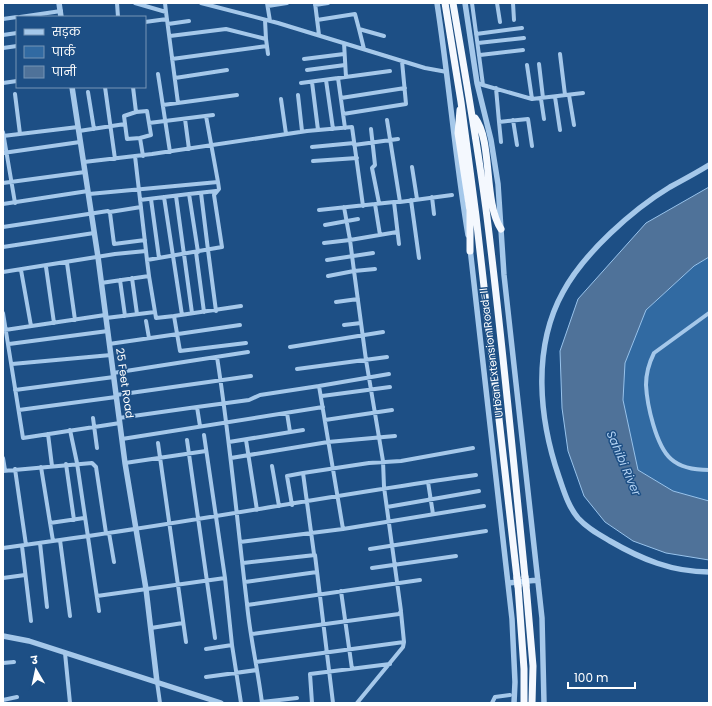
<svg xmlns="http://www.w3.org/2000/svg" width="712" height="706" font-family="Poppins,'Noto Sans Devanagari',sans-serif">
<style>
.green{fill:#316aa2}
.water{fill:#4f7299;stroke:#98c3ec}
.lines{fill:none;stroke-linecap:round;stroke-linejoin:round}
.minor{stroke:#a5c8ea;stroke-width:4}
.tertiary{stroke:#a5c8ea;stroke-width:5.5}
.trunk{stroke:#f4f8fe;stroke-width:7}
.trunk-bridge{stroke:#f4f8fe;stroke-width:7}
.labels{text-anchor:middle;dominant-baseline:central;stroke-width:3;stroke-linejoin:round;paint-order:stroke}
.street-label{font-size:11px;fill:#fff;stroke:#1d4f85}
.water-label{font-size:12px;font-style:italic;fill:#b1d1f2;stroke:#1d4f85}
</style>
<rect width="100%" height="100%" fill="#1d4f85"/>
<path class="green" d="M709,257V501L673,491L638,470L623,400L625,363L646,310L694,266Z"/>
<path class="water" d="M709,187V257L694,266L646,310L625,363L623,400L638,470L673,491L709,501V560L666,553L633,541L605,522L584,496L568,451L562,408L560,351L578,299L646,223Z"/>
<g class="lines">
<path class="minor" d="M117,3L118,17
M135,3L166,12L165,3
M201,3L278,23L425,68L447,72
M267,3L270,21
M315,3L319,35
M472,3L483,85L477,83
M497,3L500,22
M513,3L514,20
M315,5L328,3
M268,6L287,3
M166,12L178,103
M20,17L61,11
M3,19L17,17
M317,20L355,14L359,29L384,36
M145,22L167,19
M168,24L189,21
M359,29L364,49
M476,34L522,28
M3,35L17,33
M170,36L226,29L266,39L265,20
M266,39L268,54
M344,43L346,77
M478,43L524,38
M3,48L17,46
M560,54L565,95
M480,55L523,50
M172,59L267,46
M304,59L344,54
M539,64L543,98
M527,65L532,99
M307,70L345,65
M158,74L170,152
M175,78L227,70
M338,78L345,128
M326,80L333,129
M312,82L318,130
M3,83L17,81
M301,83L390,71
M483,85L532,99L583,93
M105,87L115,159
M133,87L136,112L124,116L127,139L140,138L143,156
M496,88L499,122L528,119L532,146
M88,92L94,129
M15,94L20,134
M298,95L302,131
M569,95L574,125
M555,97L560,130
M341,98L405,88
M281,99L286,134
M541,99L544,119
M163,105L237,95
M136,112L147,111L151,135L140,138
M343,114L406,104L402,61
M206,116L218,182
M185,119L189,149
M387,120L400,202H394
M513,120L517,145
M499,122L501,142
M149,123L213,115
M371,129L375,165L372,168L379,203
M79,131L125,124
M3,132L15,203
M3,136L78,127
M354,145L398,139
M312,147L354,143
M3,153L80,142
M135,156L146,251
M313,161L357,158
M84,162L152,154L307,131L352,127L363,206
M412,167L417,199
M3,183L85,172
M201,193L208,250
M189,194L216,191
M176,196L192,313
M164,197L182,315
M432,197L434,214
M151,199L159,258
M140,200L189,194L198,252
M411,200L419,258
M400,202L452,195
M3,204L88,191
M375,204L380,235
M344,207L350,240L397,232
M319,210L394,202L399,244
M110,212L141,207
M325,225L358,219
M3,227L108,211L110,213L114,244L145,240
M324,243L350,240L354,271L375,269
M3,247L94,233
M208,250L216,311
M196,252L204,312
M327,260L373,253
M67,263L75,320
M46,267L54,323
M21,270L31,326
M3,272L115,254L146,251L147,260L222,247L214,195L219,189L218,182L89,194
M149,276L156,318L174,316
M132,278L137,314
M120,280L125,316
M101,283L149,276L147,260
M336,302L358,299
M241,306L174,316L180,351L246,343
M3,313L23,438L120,423
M709,313L654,353C649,363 646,374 646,385C647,405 656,446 671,459C681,468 696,470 709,470
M106,318L155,312
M146,321L149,338
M344,325L361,323
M5,330L105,315
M9,344L108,331
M109,344L240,325
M290,347L383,332
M217,357C230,440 237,521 247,604C250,637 258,670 262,703
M12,364L111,355
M297,369L387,357
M113,373L248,352
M319,386L389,374
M15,390L114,377
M116,395L251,376
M322,396L390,387
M197,407L249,400L260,395L319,386L343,529
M19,410L116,397
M287,413L290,432
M93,418L97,448
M119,418L197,407L200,426
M325,420L392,410
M70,430L77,463L99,611
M48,434L52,466
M204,435L225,578L232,645
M122,439L323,407
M187,440L215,638
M246,440L257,510
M229,442L303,430
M158,443L186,642
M3,458L5,470
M231,458L328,442L395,436
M125,463L206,451
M66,464L74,520
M272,466L279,506
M41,467L53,541
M15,469L26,545
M3,471L92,463L96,467L106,533
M428,482L433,514
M292,505L287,476L303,473
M387,507L479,491
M50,523L84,518
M109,533L114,562
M240,542L343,529L484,506
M40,543L47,607
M22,546L31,621
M3,548L60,540
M370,549L486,531
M314,554L303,473L369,463L401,461L473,448
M243,563L315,555L333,703
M372,568L456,556
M3,578L25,575
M245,582L317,572
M341,591L352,669
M97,596L225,578
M247,605L420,580
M70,616L60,540C199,521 337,494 476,475
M151,628L183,623
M252,634L399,614L401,611L384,487L383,461L366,360L354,271L328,276
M206,649L232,645L241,703
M65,653L70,703
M256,662L404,642
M3,663L14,662
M206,677L257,670
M157,682L160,703
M3,700L17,697
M262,702L297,698
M312,703L310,674L390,664
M357,703L403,647L404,642L401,612
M492,703L495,697L510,695"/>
<path class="tertiary" d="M59,3L61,17
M437,3C449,80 455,158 468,235
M465,3L477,83L491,140L498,184L504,275L542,618L544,703
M72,87L98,257L125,463L146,589L157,682
M709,165C696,173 683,180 670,187C632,210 584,253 563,292C532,348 539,419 559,477C564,491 568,506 578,518C587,528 598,534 610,541C641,559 672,572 709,572
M470,248L512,619L515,682L514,703
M508,583L538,580
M3,636L29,641L221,703"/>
<path class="trunk" d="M445,3L461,102L476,216L517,578
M453,3C465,74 478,146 487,217C502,337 513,457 525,577
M460,110L458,133L470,211V251
M475,118C493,141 483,201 501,229
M526,585L533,666L532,703
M518,586L524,669V703"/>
<path class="trunk-bridge" d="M525,577L526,585
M517,578L518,586"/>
</g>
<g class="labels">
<g class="street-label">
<text transform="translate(491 353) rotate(-97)">Urban Extension Road-II</text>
<text transform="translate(125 383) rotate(82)">25 Feet Road</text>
</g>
<g class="water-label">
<text transform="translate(624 463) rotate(67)">Sahibi River</text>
</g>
</g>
<rect width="712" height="706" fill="none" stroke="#ffffff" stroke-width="8"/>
<rect x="16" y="16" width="130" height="72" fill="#1d4f85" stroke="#7795b6"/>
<rect x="24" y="29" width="20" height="6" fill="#a5c8ea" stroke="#7795b6"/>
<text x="52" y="36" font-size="12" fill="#ffffff">सड़क</text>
<rect x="24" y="46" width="20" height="12" fill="#316aa2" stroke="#7795b6"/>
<text x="52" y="56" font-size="12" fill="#ffffff">पार्क</text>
<rect x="24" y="66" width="20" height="12" fill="#4f7299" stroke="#7795b6"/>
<text x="52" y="76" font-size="12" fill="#ffffff">पानी</text>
<g transform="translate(36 670) rotate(351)" stroke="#1d4f85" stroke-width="3" paint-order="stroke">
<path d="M0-3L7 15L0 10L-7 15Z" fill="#ffffff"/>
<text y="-6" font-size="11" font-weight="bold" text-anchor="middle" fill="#ffffff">उ</text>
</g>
<path d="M568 682v6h67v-6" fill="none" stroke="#ffffff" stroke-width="2"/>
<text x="574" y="682" font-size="12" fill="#ffffff" stroke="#1d4f85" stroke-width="3" paint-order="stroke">100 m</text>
</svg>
